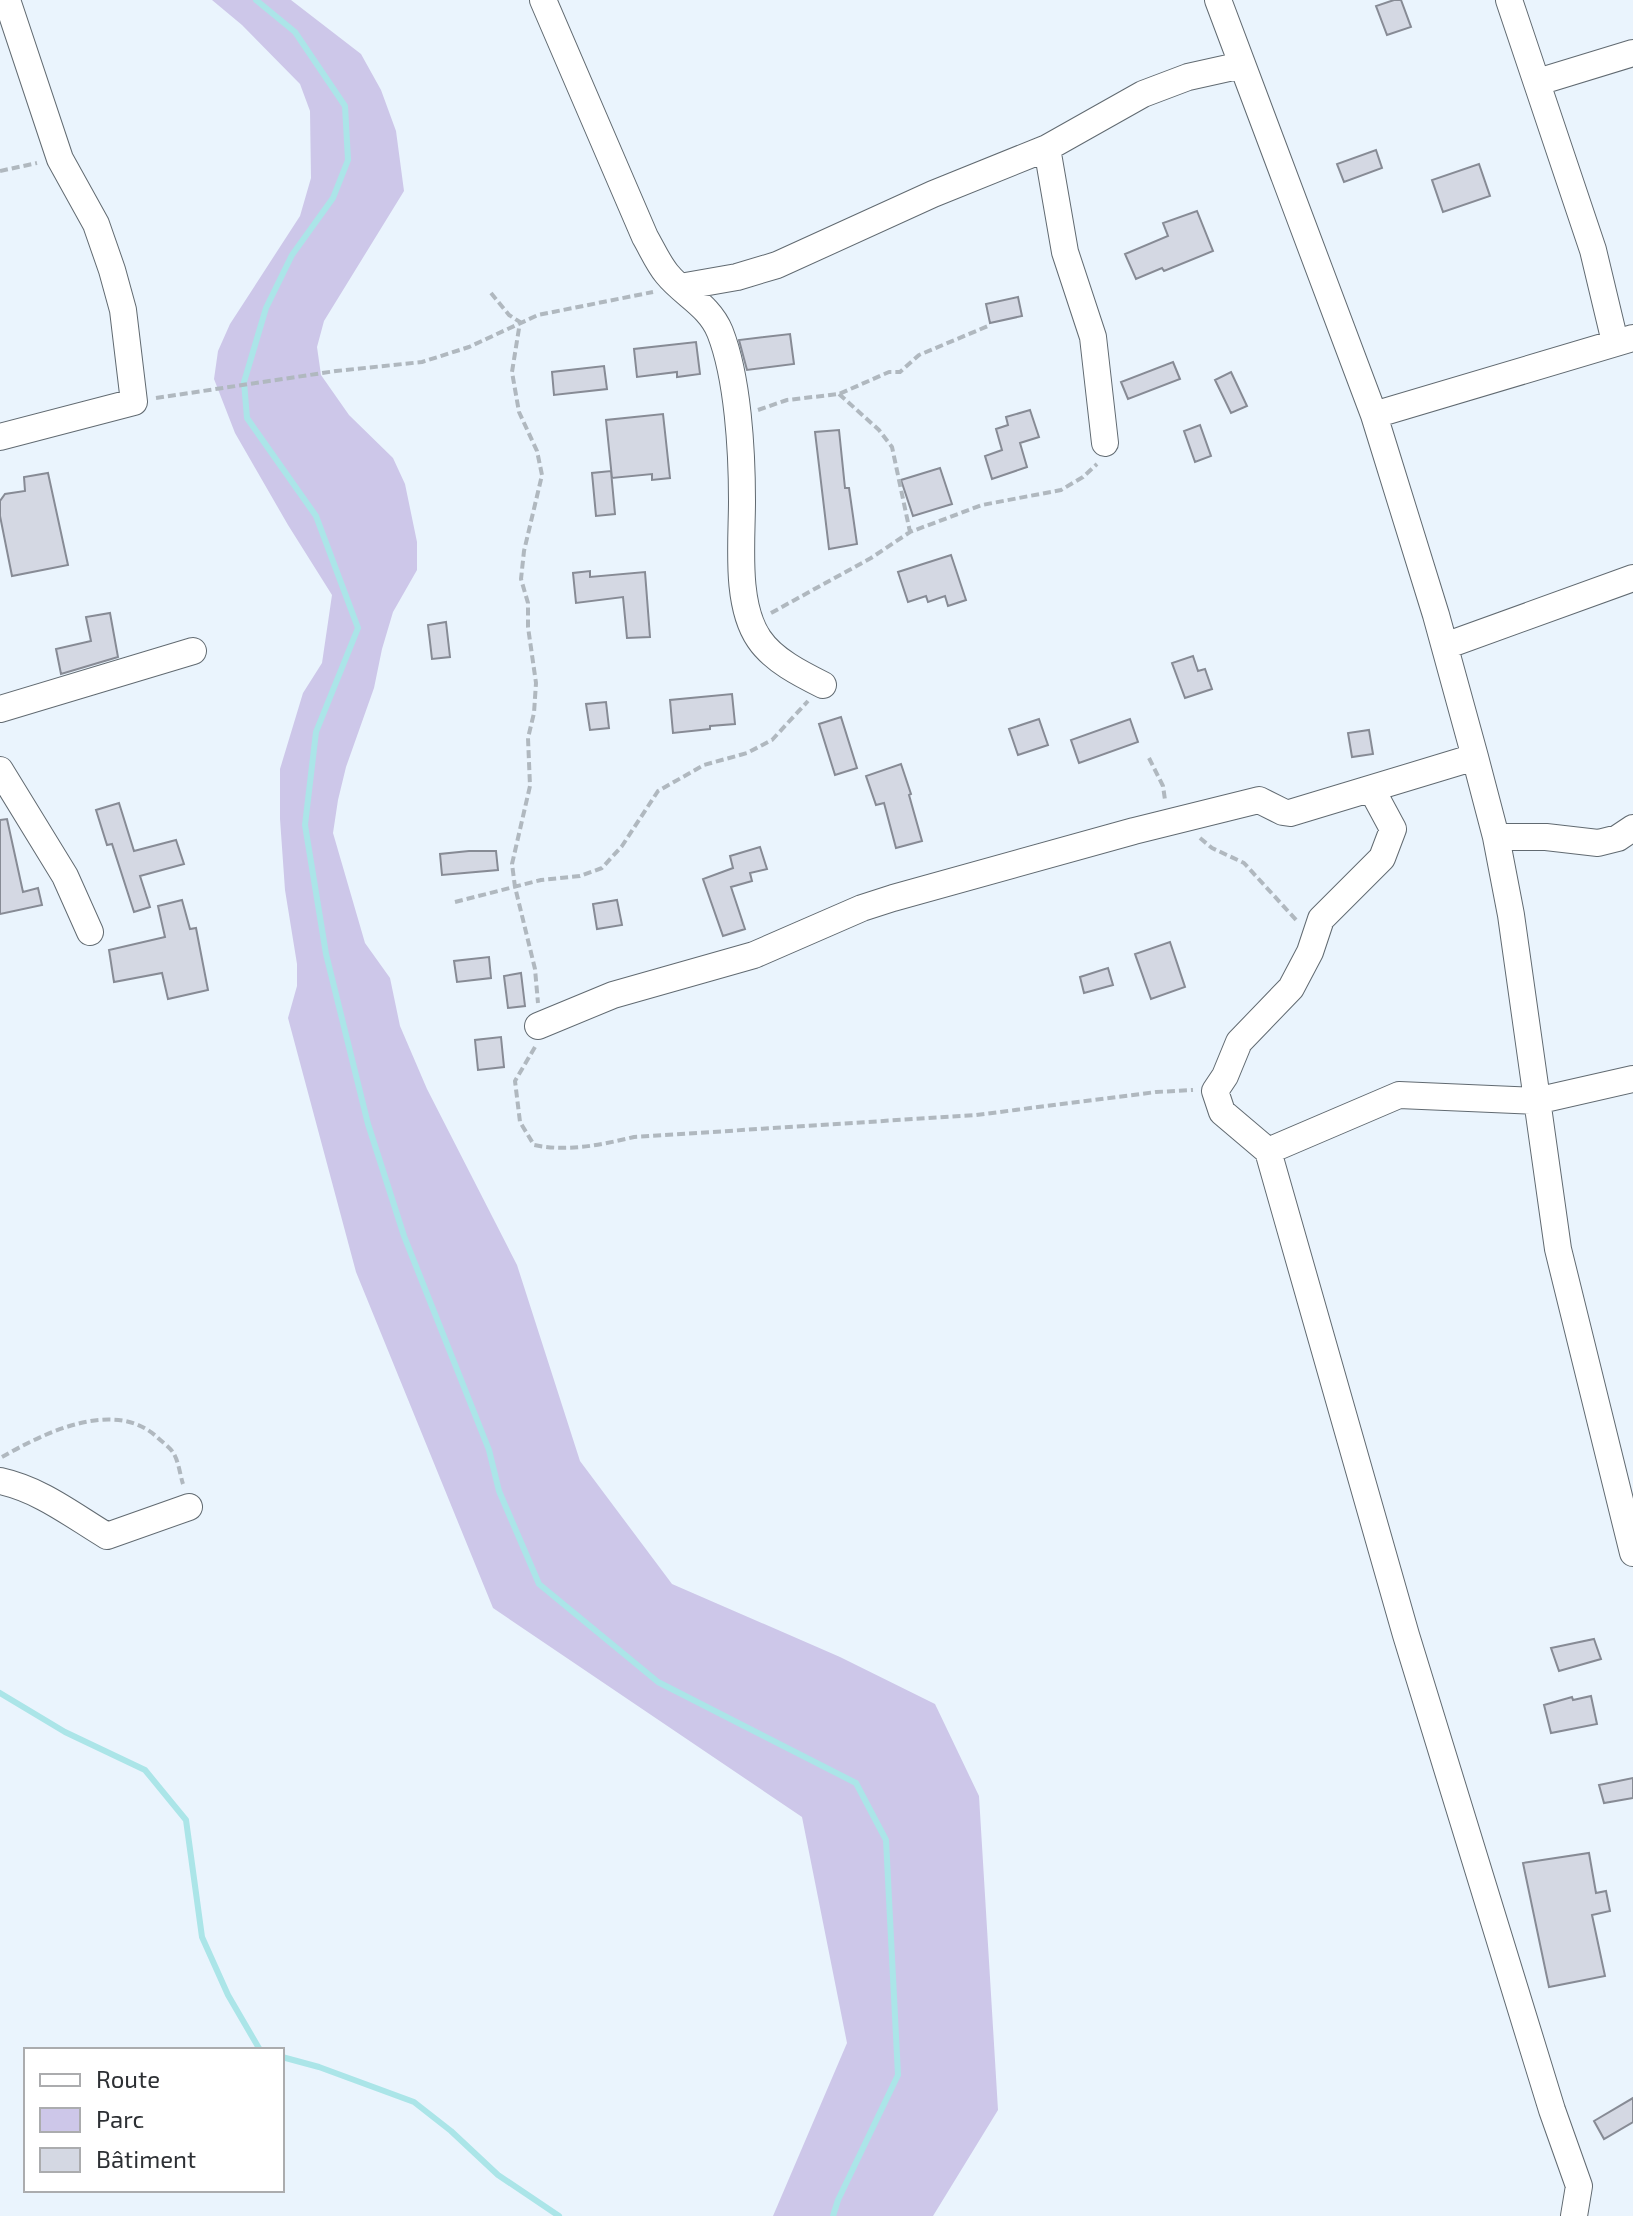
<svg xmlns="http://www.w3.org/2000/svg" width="1633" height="2216" font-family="'Exo 2',sans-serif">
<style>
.green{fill:#cdc7e9}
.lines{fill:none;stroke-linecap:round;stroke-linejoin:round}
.stream{stroke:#abe5e8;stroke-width:6}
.building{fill:#d4d8e3;stroke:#878b95;stroke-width:2}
.minor-casing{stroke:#616a71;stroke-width:28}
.path{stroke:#b0b8bf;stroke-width:4;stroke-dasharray:8 4;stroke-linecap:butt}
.minor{stroke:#fff;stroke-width:26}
</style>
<rect width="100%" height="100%" fill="#eaf4fd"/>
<path class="green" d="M212,0H291L361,54L381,90L396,131L404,191L324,321L317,347L321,375L349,415L393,458L405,484L417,542V570L393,612L382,649L374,688L346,767L338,800L333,833L365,943L390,978L400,1026L427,1089L517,1265L580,1461L672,1584L840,1657L935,1704L979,1796L998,2110L933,2216H773L847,2043L802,1817L493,1608L356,1272L288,1018L297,986V964L285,890L280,819V769L303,693L322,663L332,595L288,525L235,433L214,379L218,351L230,324L300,216L311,178L310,111L300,84L242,25Z"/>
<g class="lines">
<path class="stream" d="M256,0L295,32L345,106L348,160L333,198L292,255L266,308L244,382L247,418L316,516L358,628L316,732L305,825L326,954L368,1124L404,1236L489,1450L499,1491L539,1584L658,1682L856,1783L886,1840L898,2075L838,2200L833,2216
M0,1693L65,1732L145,1770L186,1820L202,1937L228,1995L260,2050
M282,2057L319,2067L414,2102L451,2131L498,2175L559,2216"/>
</g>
<path class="building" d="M1394,0H1401L1411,27L1387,35L1376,6Z
M1376,150L1382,168L1344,182L1337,164Z
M1479,164L1490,196L1443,212L1432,180Z
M1197,211L1213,251L1164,271L1162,268L1136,279L1125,254L1168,236L1163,223Z
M1018,297L1022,316L990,323L986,304Z
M790,334L794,364L747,370L739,340Z
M696,342L700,374L677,377V372L637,377L634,349Z
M1173,362L1180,379L1128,399L1121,382Z
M604,366L607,389L554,395L552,372Z
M1231,372L1247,406L1231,413L1215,380Z
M1030,410L1039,437L1020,443L1027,467L992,479L985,456L1002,450L996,429L1008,425L1006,417Z
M663,414L670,478L652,480V474L612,478L606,420Z
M1200,425L1211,456L1195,462L1184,431Z
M839,430L845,488H849L857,544L829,549L815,432Z
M940,468L952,504L913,516L901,480Z
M611,471L615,514L596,516L592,473Z
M48,473L68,565L12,576L0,516V501L5,494L25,491L24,477Z
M951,555L966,600L948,606L945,596L928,602L926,596L908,602L898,572Z
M590,571V577L645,572L650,637L627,638L623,597L576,603L573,573Z
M110,613L118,657L61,674L56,649L91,641L86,617Z
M446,622L450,657L432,659L428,625Z
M1193,656L1198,671L1205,669L1212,689L1185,698L1172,663Z
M732,694L735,724L710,726V729L673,733L670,700Z
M606,702L609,728L590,730L586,704Z
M841,717L857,768L835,775L819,724Z
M1039,719L1048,745L1018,755L1009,729Z
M1130,719L1138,742L1079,763L1071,740Z
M1369,730L1373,754L1352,757L1348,733Z
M901,764L911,794L909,795L922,841L896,848L884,803L876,805L866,776Z
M119,803L134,851L176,840L184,864L140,876L150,907L134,912L112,844L107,845L96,810Z
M7,819L23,892L38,888L42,905L0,914V820Z
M760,847L767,869L750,873L752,881L731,887L745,929L723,936L703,879L733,868L730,856Z
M469,851H496L498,870L442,875L440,854Z
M182,900L190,929L196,928L208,990L168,999L162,973L114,982L109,950L165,937L158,906Z
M617,900L622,925L597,929L593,904Z
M1170,942L1185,987L1151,999L1135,954Z
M489,957L491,978L457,982L454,961Z
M1108,968L1113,985L1084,993L1080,977Z
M521,973L525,1006L508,1008L504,976Z
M501,1037L504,1067L478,1070L475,1040Z
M1594,1639L1601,1659L1559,1671L1551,1648Z
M1591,1696L1597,1724L1551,1733L1544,1705L1572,1697L1573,1700Z
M1633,1778V1798L1604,1803L1599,1785Z
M1589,1853L1596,1893L1606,1891L1610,1911L1592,1915L1605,1976L1549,1987L1523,1863Z
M1633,2098V2122L1604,2139L1594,2121Z"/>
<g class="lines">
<g class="minor-casing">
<path id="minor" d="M543,0L645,237C652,249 658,263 667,274C684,295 709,305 720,332C738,378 742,451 742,501C742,542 735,604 759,639C773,660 801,674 823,685
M1218,0L1374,415L1436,615L1475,757L1496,837L1511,915L1558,1249L1633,1553
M1509,0L1593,250L1615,342
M1538,82L1633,53
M1047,148L1065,252L1093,337L1105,443
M680,287L737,277L777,265L933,194L1047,148L1143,94L1188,77L1242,65
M1374,415L1633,338
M0,437L134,402L123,310L112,270L96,224L60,159L7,0
M1445,646L1633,578
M0,709L193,651
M0,770L65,876L90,932
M1372,790L1393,829L1382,858L1321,919L1310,952L1291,988L1239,1042L1225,1076L1215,1091L1222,1112L1268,1151L1406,1635L1552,2110L1579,2186L1574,2216
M1496,837H1546L1598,843L1618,838L1633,828
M538,1026L613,995L754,955L862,908L893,898L1134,831L1259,800L1283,812L1290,813L1475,757
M1268,1151L1399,1095L1536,1101L1633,1079
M0,1481C41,1490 72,1515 107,1536L189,1507"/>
</g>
<path class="path" d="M0,171L37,163
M491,293L509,315L520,322L512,372L519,412L537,451L542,475L524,551L521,579L528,603V627L536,683L534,713L528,738L530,786L512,864L515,887L535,969L538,1003
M839,394L879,430L892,447L910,532
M156,398L336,371L422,362L469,347L538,315L653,292
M758,410L787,400L839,394L889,372H900L919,355L988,326
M771,613L871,558L910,532L982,505L1061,490L1083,477L1097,464
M1149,758L1163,786L1165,800
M1200,838L1212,848L1244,863L1298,922
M455,902L541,880L580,876L602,868L622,846L658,791L704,765L747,753L772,740L808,701
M535,1047L515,1081L520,1122L534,1145C568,1152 600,1145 634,1137L976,1115L1156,1092L1193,1090
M2,1457C44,1433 114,1398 157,1437C162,1442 171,1448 174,1454C179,1463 180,1475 183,1484"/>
<use href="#minor" class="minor"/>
</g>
<rect x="24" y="2048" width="260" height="144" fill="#ffffff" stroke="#abacae" stroke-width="2"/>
<rect x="40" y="2074" width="40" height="12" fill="#ffffff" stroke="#abacae" stroke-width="2"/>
<text x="96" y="2088" font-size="24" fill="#2d3034">Route</text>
<rect x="40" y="2108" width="40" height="24" fill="#cdc7e9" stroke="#abacae" stroke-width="2"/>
<text x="96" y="2128" font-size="24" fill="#2d3034">Parc</text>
<rect x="40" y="2148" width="40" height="24" fill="#d4d8e3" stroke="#abacae" stroke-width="2"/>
<text x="96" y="2168" font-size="24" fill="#2d3034">Bâtiment</text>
</svg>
